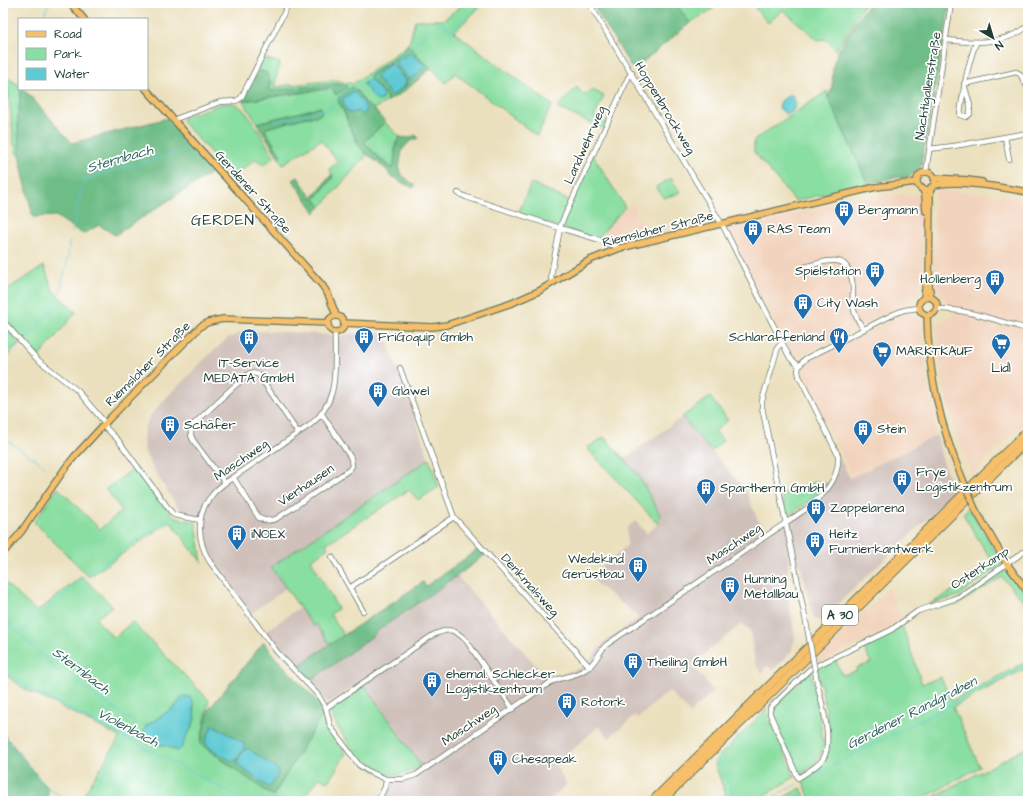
<svg xmlns="http://www.w3.org/2000/svg" width="1031" height="804" font-family="'Architects Daughter',sans-serif">
<style>
.built{fill:#f2d4be}
.industrial{fill:#cfc0ba}
.green{fill:#89dea1;stroke:#548e6a;fill-rule:evenodd}
.forest{fill:#6ebd87;stroke:#467d5e;fill-rule:evenodd}
.water{fill:#5dcad4;stroke:#3e8484}
.lines{fill:none;stroke-linecap:round;stroke-linejoin:round}
.stream{stroke:#5dcad4;stroke-width:1}
.minor-casing{stroke:#667664;stroke-width:6}
.major-casing{stroke:#667664;stroke-width:8}
.highway-casing{stroke:#667664;stroke-width:9}
.minor{stroke:#fff;stroke-width:4.5}
.major{stroke:#f6c06b;stroke-width:5.5}
.highway{stroke:#f6c06b;stroke-width:7}
.minor-bridge-casing{stroke:#667664;stroke-width:6;stroke-linecap:butt}
.major-bridge-casing{stroke:#667664;stroke-width:8;stroke-linecap:butt}
.minor-bridge{stroke:#fff;stroke-width:4.5}
.major-bridge{stroke:#f6c06b;stroke-width:5.5}
.labels{text-anchor:middle;dominant-baseline:central;stroke-width:3.5;stroke-linejoin:round;paint-order:stroke}
.shield{fill:#fff;stroke:#627771;stroke-width:1}
.shield-label{font-size:12px;font-weight:bold;fill:#1f3d34}
.street-label{font-size:13px;fill:#1f3d34;stroke:#fff}
.poi-label{font-size:13px;fill:#1f3d34;stroke:#fff;text-anchor:start}
.water-label{font-size:14px;font-style:italic;fill:#2e605c;stroke:#fff}
.quarter-label{font-size:15px;letter-spacing:1px;fill:#1f3d34;stroke:#fff}
</style>
<rect width="100%" height="100%" fill="#fff"/>
<filter id="ink" filterUnits="userSpaceOnUse"><feTurbulence type="fractalNoise" baseFrequency=".025" numOctaves="2"/><feDisplacementMap in="SourceGraphic" scale="8" xChannelSelector="R" yChannelSelector="G"/><feConvolveMatrix kernelMatrix="1 2 1 2 8 2 1 2 1" color-interpolation-filters="sRGB"/></filter>
<filter id="wash" filterUnits="userSpaceOnUse"><feTurbulence type="fractalNoise" baseFrequency=".012" numOctaves="4" result="noise"/><feDisplacementMap in="SourceGraphic" scale="16" xChannelSelector="R" yChannelSelector="G"/><feGaussianBlur stdDeviation="0.9" result="paint"/><feColorMatrix in="noise" values="0 0 0 0 0 0 0 0 0 0 0 0 0 0 0 0 0 1.4 0 .05"/><feComposite in="paint" operator="in"/></filter>
<g filter="url(#wash)">
<rect width="100%" height="100%" fill="#ebe0bd"/>
<path class="built" d="M939,190L1028,198V281L1023,293L1025,305L1023,312L1028,314V418L972,475L954,425L947,401L939,353L937,326L943,320L952,316L951,303L941,297L935,285L934,194Z
M919,192L922,198L924,207L922,272L921,292L919,296L799,357L795,356L788,349L727,229L756,224L852,199L877,196L899,194L911,196Z
M631,202L651,237L616,246L597,239Z
M904,314L917,315L920,318L927,381L937,435L852,476L801,375L802,369L805,364L818,356Z
M888,588L903,620L889,628L817,664L816,661Z"/>
<path class="industrial" d="M246,331L289,332L327,335L340,337L348,334L384,333L401,377L429,459L271,567L286,588L251,614L215,562L208,550L205,535V518L182,513L169,494L146,456L143,441L144,429L150,416L165,399L208,356L228,338Z
M682,417L746,491L763,533L766,536L822,496L837,472L838,455L850,478L937,435L942,458L954,493L820,621L814,618L800,564L790,547L788,557L787,590L795,638L791,652L774,669L766,666L762,674L755,663L750,631L742,623L691,665L714,691L690,713L669,691L638,718L635,715L609,738L599,726L555,765L567,784L548,801H381L391,782L404,781L416,778L426,771L419,762L365,686L363,681L329,703L326,701L309,682L374,635L376,632L457,576L548,679L578,669L586,665L598,648L606,641L639,618L624,605L599,586L591,575L627,546V528L635,521L647,533L658,524L660,515L639,476L624,459Z
M300,607L313,626L316,624L330,645L296,667L277,649L265,632Z"/>
<path class="green" d="M465,3H484L454,32L552,105L537,136L455,73L446,83L410,47L370,75L385,94L387,100H390L374,109H372L364,101L355,89L339,97V102L357,142L367,155L321,207L315,199L332,178V174L329,169L338,162L321,140L283,164L279,158L281,156L265,130L267,128L306,117H312L321,107L257,123L243,101L347,86L271,91L269,88L271,83L267,73L258,70L263,58L280,63L274,87L335,80L353,84L406,46L410,41L415,20H443Z
M675,3H722L690,23Z
M751,3H865L836,50L825,39L818,40L783,10L768,23Z
M3,75L19,85V89H21L18,118L19,155L15,152L8,89Z
M577,87L583,95L593,90L604,96L594,117L607,123L605,129L557,108Z
M827,91L828,97L868,184L795,201L754,152V140Z
M232,103C235,104 238,104 240,107C251,115 266,144 274,157L263,165L256,159L233,177L182,121L184,117L221,104Z
M385,122L400,137L395,144L394,169L379,158L364,142Z
M593,155L625,207L597,239L518,214L531,183L572,202Z
M671,178L680,192L674,195L663,198L656,187Z
M44,266L53,291L76,312L38,358L3,317V292Z
M3,325L19,343L3,359Z
M710,397L728,420L715,431L723,441L711,451L682,417Z
M604,437L639,476L660,515L658,524L587,448Z
M429,459L439,487L418,500L409,490L326,544L328,548L311,560L338,609L330,614L344,636L330,645L316,624L313,626L271,567Z
M136,467L173,516L196,523L202,563L170,521L89,577L34,522L58,488L100,529L122,511L106,489Z
M817,481L827,484L814,498L786,517L782,494Z
M969,507L1003,564L958,596L930,604L957,588L993,563L963,514Z
M1006,571L1028,597V606L1002,577L957,605L940,607L955,601L1000,572Z
M82,576L112,606L96,619L114,638L132,622L209,700L200,744L273,796L323,714L325,724L346,753L328,782L319,778L305,796L309,801H80L120,737L25,689L3,673V581L37,612ZM178,703L194,704L195,719L191,729L176,751L167,745L151,744L146,741L144,731L146,726L175,707Z
M902,625L922,684L941,677L951,701L1028,661V667L953,707L980,767L918,801H811L802,779C810,773 819,768 825,759C836,739 821,690 817,667L835,659L842,675L857,671L856,668L871,663L863,645Z
M811,670L824,746C819,760 814,765 802,773H797L772,714L773,707Z
M365,686L421,765C404,779 377,778 362,761C356,755 352,748 347,741C341,732 335,724 331,714L333,708Z
M767,709L768,716L795,777L755,801H728L714,761Z
M1028,747V801H926Z
M801,788L807,801H777Z"/>
<path class="forest" d="M592,3H675L690,23L633,70Z
M869,3H950L921,166L911,176L904,178L895,177L868,184L828,97C836,83 830,73 835,59C843,39 857,21 869,3Z
M408,45L431,68C422,76 398,99 387,100L385,94L370,78V75C383,67 399,58 408,45ZM390,64L393,65L407,81L406,85L395,94L383,85L376,76Z
M258,70C267,73 272,77 269,88L271,91L334,84L346,85L347,88L336,95L331,88L243,101Z
M352,87C361,92 364,106 374,109L385,122L364,142L379,158L393,169C396,158 393,147 400,137L408,138L416,135L418,138L409,142L402,150L399,168L402,175L415,186L413,188L399,181L395,177L393,178L390,176L388,171L361,149L347,121V117L339,102V97ZM352,92H354C359,96 361,101 365,106L358,111H356L343,98Z
M21,89H24L72,143L168,118L237,193L233,194L211,173L115,235L99,225L83,234L56,216L33,217L19,155L18,118Z
M321,107L322,113L318,116L306,117L267,128L265,130L281,156L279,158L257,123Z
M332,174V178L315,199L321,207L315,213L293,180L298,177L312,198Z
M480,548L485,555L457,576L376,632L374,635L309,682L296,667L423,582L426,586Z
M264,642L273,655L319,703L323,714L273,796L200,744L209,709ZM212,726H215L244,748L235,760L232,761L205,742Z
M3,733L48,789L47,801H3Z"/>
<path class="water" d="M410,53L425,65V67L411,79H409L395,63L397,61Z
M390,64L393,65L407,83L395,94L391,95L376,77L377,74Z
M369,79L371,80L383,94L382,100L377,101L364,85V83Z
M352,92H354C358,95 365,105 367,110L363,115L361,114L358,111C355,112 353,113 351,113C345,112 343,102 343,98Z
M790,94L794,97L796,105L792,112L786,114L779,108L781,101Z
M183,696L190,697C194,701 193,704 194,709C195,725 192,726 185,739C183,745 182,750 176,751C164,741 158,748 146,741L144,731L146,726L175,707Z
M212,726H215L244,743V748L235,761H232L208,747L205,742Z
M245,749H249L277,769L278,774L271,786L268,787L239,766L237,762Z"/>
<g class="lines">
<path class="stream" d="M42,19L49,3
M392,66L395,61L406,53L410,47L421,39L427,31L441,23L451,30L453,29L480,3
M370,80L376,76
M18,86L19,82
M357,86L364,83
M273,122L290,119L316,111L324,110L333,105L346,93L354,88
M72,233L83,180L191,148
M60,292L68,257L69,244L70,241
M25,340L58,304L59,296
M3,363L20,344
M3,438L45,466
M87,575L171,516
M3,618L58,671L136,723L135,729L126,738L85,801
M22,631L83,578
M3,669L14,678L30,688L247,801
M3,737L37,776L48,787L67,801
M717,758L736,801
M806,779L1028,665
M765,801L797,784"/>
</g>
</g>
<g filter="url(#ink)">
<g class="lines">
<g class="minor-casing">
<path id="minor" d="M946,40C973,43 1005,45 1028,26
M976,43C967,66 963,90 960,115L966,117L970,114V105L964,84L1016,72L1020,74L1028,88
M173,120L220,102L236,101L241,98L289,3
M1005,137L1009,159
M929,149L954,146L1028,133
M926,172L951,3
M458,193L466,197L560,228L597,239L620,248
M804,267C831,260 850,251 853,288C853,295 852,303 854,310C855,317 860,323 863,329
M552,283L551,276L554,259L561,224L628,78L632,72
M936,309C966,308 999,322 1028,329
M3,321L37,359L78,391L105,423L106,428L118,440L172,513L174,515L200,520
M335,332C334,368 341,400 310,425L225,483C221,486 216,490 213,494C195,513 197,541 210,562L277,652L318,695L326,708L330,726L359,765L368,771L386,779H403L416,775L551,682C564,676 580,676 591,665C597,659 600,651 606,645L806,509C824,495 840,479 838,455L799,376L798,370L799,366L790,358L724,228L589,3
M782,343L778,347L762,401V407L807,627
M799,366L805,359L894,314L904,310L918,308
M400,368L454,517L590,667
M233,477L259,518C265,521 269,521 276,519L349,470L352,466L351,458L322,414
M225,483L195,443C190,436 190,433 193,425L231,389L250,373L258,374L261,378L298,433
M332,557L363,611
M351,587L454,517
M817,682C821,701 834,742 823,759C817,767 806,773 798,778L770,714V708L810,669L891,630L918,611L959,597L1028,549
M326,708L433,635C449,628 453,628 466,640L513,709
M378,801L385,787L386,779"/>
</g>
<g class="major-casing">
<path id="major" d="M70,3L84,19
M146,89L322,285L328,294L336,315
M917 181a9 9 0 1 1 18 0a9 9 0 1 1-18 0Z
M934,178L968,180L982,182
M933,186C952,178 1005,188 1028,192
M931,187L930,195L929,285L931,298
M922,188L925,195L926,211
M919 306a9 9 0 1 1 18 0a9 9 0 1 1-18 0Z
M924,298L926,280
M328 324a8 8 0 1 1 16 0a8 8 0 1 1-16 0Z
M927,316C928,372 941,429 963,480
M344,323L433,327L447,325L512,303L539,291L590,260L620,248L876,187L917,182
M975,509L1007,564L1028,592
M3,553L21,532L66,467L75,456L109,419L201,326L209,322L223,319L328,323"/>
</g>
<g class="highway-casing">
<path id="highway" d="M652,801L1028,430
M662,801L1028,440"/>
</g>
<use href="#minor" class="minor"/>
<use href="#major" class="major"/>
<use href="#highway" class="highway"/>
<g class="minor-bridge-casing">
<path id="minor-bridge" d="M807,627L817,682"/>
</g>
<g class="major-bridge-casing">
<path id="major-bridge" d="M963,480L975,509"/>
</g>
<use href="#minor-bridge" class="minor-bridge"/>
<use href="#major-bridge" class="major-bridge"/>
</g>
</g>
<defs>
<g id="building-pin" transform="scale(1)"><path d="M0 17L-7.5 6A9.5 9.5 0 1 1 7.5 6Z" fill="#1f6fb2" stroke="#fff"/><path d="M-4-6H4V6H1V3H-1V6H-4ZM-2.5-4.3h1.7v1.8h-1.7ZM.8-4.3h1.7v1.8H.8ZM-2.5-1h1.7V.8h-1.7ZM.8-1h1.7V.8H.8Z" fill="#fff"/></g>
<g id="restaurant-pin" transform="scale(1)"><path d="M0 17L-7.5 6A9.5 9.5 0 1 1 7.5 6Z" fill="#1f6fb2" stroke="#fff"/><path d="M-5-6h1v4h1v-4h1v4h1v-4h1v5L-1.5 .5V6h-2V.5L-5-1ZM5-6V6H3V1.5H1.5Q1.5-4 5-6Z" fill="#fff"/></g>
<g id="supermarket-pin" transform="scale(1)"><path d="M0 17L-7.5 6A9.5 9.5 0 1 1 7.5 6Z" fill="#1f6fb2" stroke="#fff"/><path d="M-6-5.5h2.5l.6 2H6L4.5 2H-2.5L-4.4-4H-6ZM-1.5 3.2a1.3 1.3 0 1 0 .1 0ZM3 3.2a1.3 1.3 0 1 0 .1 0Z" fill="#fff"/></g>
</defs>
<g fill-rule="evenodd">
<use href="#building-pin" x="844" y="210"/>
<use href="#building-pin" x="753" y="229"/>
<use href="#building-pin" x="875" y="271"/>
<use href="#building-pin" x="995" y="279"/>
<use href="#building-pin" x="803" y="303"/>
<use href="#building-pin" x="364" y="337"/>
<use href="#restaurant-pin" x="839" y="337"/>
<use href="#building-pin" x="249" y="338"/>
<use href="#supermarket-pin" x="1001" y="343"/>
<use href="#supermarket-pin" x="882" y="351"/>
<use href="#building-pin" x="378" y="391"/>
<use href="#building-pin" x="170" y="425"/>
<use href="#building-pin" x="863" y="429"/>
<use href="#building-pin" x="902" y="479"/>
<use href="#building-pin" x="706" y="488"/>
<use href="#building-pin" x="816" y="508"/>
<use href="#building-pin" x="237" y="534"/>
<use href="#building-pin" x="815" y="541"/>
<use href="#building-pin" x="638" y="566"/>
<use href="#building-pin" x="730" y="586"/>
<use href="#building-pin" x="633" y="662"/>
<use href="#building-pin" x="432" y="681"/>
<use href="#building-pin" x="567" y="702"/>
<use href="#building-pin" x="498" y="759"/>
</g>
<g class="labels">
<rect class="shield" x="822" y="605" width="36" height="20" rx="3"/>
<g class="shield-label">
<text x="840" y="615">A 30</text>
</g>
<g class="street-label">
<text transform="translate(928 86) rotate(-81)">Nachtigallenstraße</text>
<text transform="translate(665 108) rotate(59)">Hoppenbrockweg</text>
<text transform="translate(585 145) rotate(-66)">Landwehrweg</text>
<text transform="translate(253 192) rotate(48)">Gerdener Straße</text>
<text transform="translate(658 229) rotate(-14)">Riemsloher Straße</text>
<text transform="translate(148 364) rotate(-45)">Riemsloher Straße</text>
<text transform="translate(241 460) rotate(-35)">Maschweg</text>
<text transform="translate(306 485) rotate(-34)">Vierhausen</text>
<text transform="translate(734 544) rotate(-34)">Maschweg</text>
<text transform="translate(980 568) rotate(-33)">Osterkamp</text>
<text transform="translate(530 585) rotate(48)">Denkmalsweg</text>
<text transform="translate(469 725) rotate(-34)">Maschweg</text>
</g>
<g class="poi-label">
<text x="858" y="210">Bergmann</text>
<text x="767" y="229">RAS Team</text>
<text x="861" y="271" text-anchor="end">Spielstation</text>
<text x="981" y="279" text-anchor="end">Hollenberg</text>
<text x="817" y="303">City Wash</text>
<text x="378" y="337">FriGoquip Gmbh</text>
<text x="825" y="337" text-anchor="end">Schlaraffenland</text>
<text x="896" y="351">MARKTKAUF</text>
<text x="249" y="363" text-anchor="middle">IT-Service<tspan x="249" dy="15">MEDATA GmbH</tspan></text>
<text x="1001" y="368" text-anchor="middle">Lidl</text>
<text x="392" y="391">Glawel</text>
<text x="184" y="425">Schäfer</text>
<text x="877" y="429">Stein</text>
<text x="916" y="472">Frye<tspan x="916" dy="15">Logistikzentrum</tspan></text>
<text x="720" y="488">Spartherm GmbH</text>
<text x="830" y="508">Zappelarena</text>
<text x="251" y="534">iNOEX</text>
<text x="829" y="534">Heitz<tspan x="829" dy="15">Furnierkantwerk</tspan></text>
<text x="624" y="559" text-anchor="end">Wedekind<tspan x="624" dy="15">Gerüstbau</tspan></text>
<text x="744" y="579">Hunning<tspan x="744" dy="15">Metallbau</tspan></text>
<text x="647" y="662">Theiling GmbH</text>
<text x="446" y="674">ehemal. Schlecker<tspan x="446" dy="15">Logistikzentrum</tspan></text>
<text x="581" y="702">Rotork</text>
<text x="512" y="759">Chesapeak</text>
</g>
<g class="water-label">
<text transform="translate(120 159) rotate(-16)">Sternbach</text>
<text transform="translate(81 671) rotate(37)">Sternbach</text>
<text transform="translate(912 713) rotate(-27)">Gerdener Randgraben</text>
<text transform="translate(128 728) rotate(28)">Violenbach</text>
</g>
<g class="quarter-label">
<text x="223" y="220">GERDEN</text>
</g>
</g>
<rect width="1031" height="804" fill="none" stroke="#fff" stroke-width="16"/>
<rect x="18" y="18" width="130" height="72" fill="#ffffff" stroke="#a5b1ae"/>
<rect x="26" y="31" width="20" height="6" fill="#f6c06b" stroke="#a5b1ae"/>
<text x="54" y="38" font-size="12" fill="#1f3d34">Road</text>
<rect x="26" y="48" width="20" height="12" fill="#89dea1" stroke="#a5b1ae"/>
<text x="54" y="58" font-size="12" fill="#1f3d34">Park</text>
<rect x="26" y="68" width="20" height="12" fill="#5dcad4" stroke="#a5b1ae"/>
<text x="54" y="78" font-size="12" fill="#1f3d34">Water</text>
<g transform="translate(993 38) rotate(142)" stroke="#ffffff" stroke-width="3" paint-order="stroke">
<path d="M0-3L7 15L0 10L-7 15Z" fill="#1f3d34"/>
<text y="-6" font-size="11" font-weight="bold" text-anchor="middle" fill="#1f3d34">N</text>
</g>
</svg>
